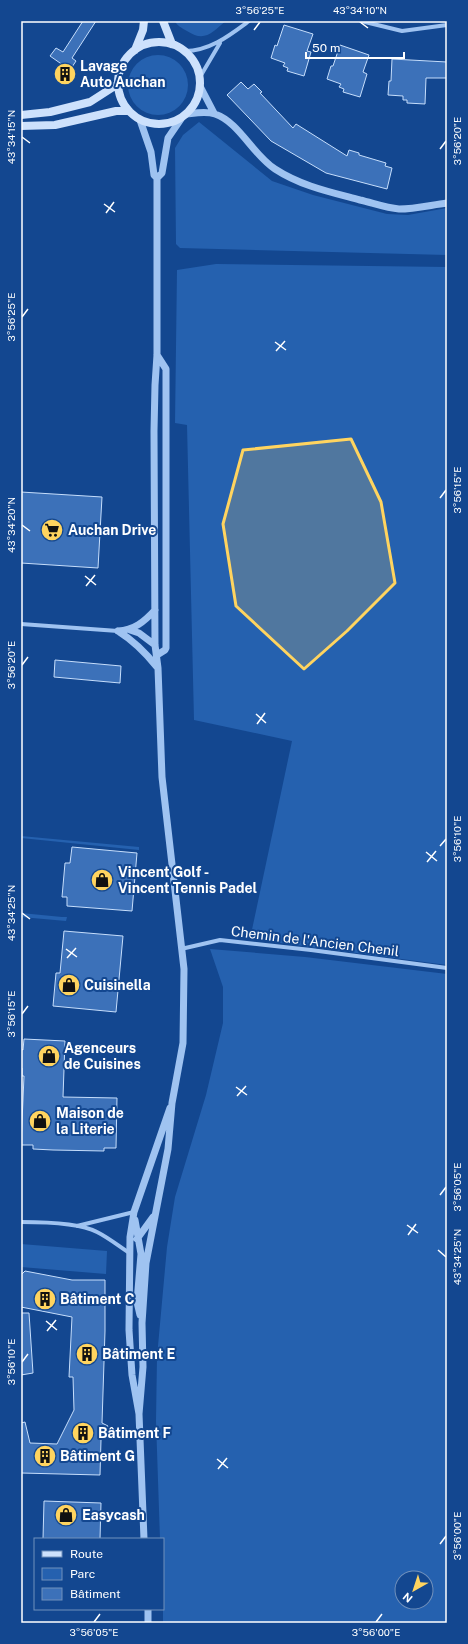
<svg xmlns="http://www.w3.org/2000/svg" width="468" height="1644" font-family="'Public Sans',sans-serif">
<style>
.green{fill:#2561af;fill-rule:evenodd}
.building{fill:#3c71b9;stroke:#c6defc}
.lines{fill:none;stroke-linecap:round;stroke-linejoin:round}
.minor{stroke:#9fc3f1;stroke-width:4}
.tertiary{stroke:#9fc3f1;stroke-width:7}
.secondary{stroke:#cde1fc;stroke-width:8}
.marked{fill:#ffd45f;fill-opacity:0.2;stroke:#ffd45f;stroke-width:3;stroke-linejoin:round}
.ticks{fill:none;stroke:#fff;stroke-width:1.5}
.labels{text-anchor:middle;dominant-baseline:central;stroke-width:4;stroke-linejoin:round;paint-order:stroke}
.poi-label{font-size:14px;font-weight:bold;fill:#fff;stroke:#134790;text-anchor:start}
.street-label{font-size:14px;fill:#fff;stroke:#134790}
.neatline{fill:none;stroke:#fff;stroke-width:1.5}
.ticks-label{font-size:10px;text-anchor:middle;fill:#fff}
</style>
<rect width="100%" height="100%" fill="#134790"/>
<path class="green" d="M175,21H226C212,32 205,43 187,31C182,28 177,26 175,21Z
M128 85a30 30 0 1 1 60 0a30 30 0 1 1-60 0Z
M199,122L272,181L313,195L387,214L408,215L447,208V255L180,248L176,244L175,148L183,135Z
M216,264L447,267V965L250,939L292,741L194,720L187,425L175,423L177,270Z
M21,836L139,847V850L21,838Z
M21,913L62,917H67L66,921L21,917Z
M210,949L305,957L447,974V1623H163V1539H160L156,1421L157,1357L167,1247L175,1197L206,1095L223,1023V987ZM402,1578H426V1602H402Z
M21,1244L107,1251L106,1274L21,1267Z"/>
<path class="building" d="M83,21H96L72,58L76,61L70,70L50,56L56,48L63,52Z
M284,25L313,34L307,51L311,52L304,76L287,71L288,68L283,66L285,63L271,58L275,45L277,46Z
M340,45L369,55L363,72L367,74L360,97L343,92L344,89L339,87L341,84L327,79L331,66H333Z
M392,59L447,62V78H426L425,104L407,103V100H403V96L388,95L389,81H391Z
M241,82L248,89L254,84L262,92L260,93L293,128L296,124L347,156L349,150L359,153V155L386,163L385,166L392,168L387,189L326,173L271,141L227,95Z
M21,492L102,497L98,568L21,563Z
M55,660L121,666L120,683L54,677Z
M72,847L137,853L132,911L67,906V897H62L65,863H70Z
M64,931L123,936L116,1012L53,1006L56,973H60Z
M24,1039L65,1041L63,1097L117,1098L116,1148H104V1151L53,1150L33,1149V1145H21L24,1076H22V1068H21V1049L23,1050Z
M25,1271L72,1280H105V1331L102,1423L108,1426L101,1440L100,1475L21,1473V1423L25,1422L30,1443L57,1444L74,1410L73,1377H69L72,1317L21,1307V1275Z
M21,1313H29L33,1373L21,1375Z
M44,1501L101,1503L100,1539H43Z"/>
<g class="lines">
<path class="minor" d="M361,21L402,31L447,25
M185,51C210,51 230,35 249,21
M200,77L220,43
M21,624L118,631
M181,949L220,940L311,950L447,968
M21,1222C41,1222 80,1223 97,1232C109,1238 120,1247 131,1254
M77,1226L134,1212"/>
<path class="tertiary" d="M201,88L214,113
M187,114C196,113 206,111 215,114C239,122 253,155 275,169C301,186 330,192 360,200C373,203 386,208 399,209C415,209 431,205 447,203
M157,178L162,173L168,138L181,119
M130,630L139,633L155,645
M118,631C134,641 145,652 157,667
M118,631C134,630 144,622 155,610
M157,655L165,650L166,648V369L157,355
M135,1220L141,1254L137,1302L140,1315
M137,1239L153,1217
M139,1414L143,1367L142,1323L146,1263L168,1149L172,1103L183,1043L184,969L162,777L158,668L155,645L154,431L155,385L157,355V178L154,175L151,152L140,120
M144,1539L139,1414L132,1375L129,1330L130,1237L134,1212L170,1108
M148,1609V1623"/>
<path class="secondary" d="M163,21L172,44
M118 83a41 41 0 1 1 82 0a41 41 0 1 1-82 0Z
M135,50L143,30L144,21
M21,115L50,112L90,102L118,84
M21,126L55,125L116,111H129"/>
</g>
<path class="marked" d="M351,439L381,502L395,583L347,631L304,669L236,606L223,524L243,450Z"/>
<path class="ticks" d="M360,22L368,28M254,30L260,22M22,137L30,143M440,149L446,141M104,204L115,212M106,213L114,202M22,317L28,309M275,342L286,350M276,351L285,341M440,498L446,490M22,525L30,531M85,576L96,585M86,586L95,575M22,665L28,657M256,714L266,723M257,724L265,713M440,846L446,839M426,852L437,861M427,862L436,851M22,913L30,919M66,949L77,957M67,958L76,948M22,1014L28,1006M236,1087L247,1095M237,1096L246,1086M440,1195L446,1187M407,1225L418,1233M408,1235L416,1224M438,1250L446,1257M46,1321L57,1330M47,1331L56,1320M22,1362L28,1354M217,1459L228,1468M218,1469L227,1458M440,1544L446,1536M94,1622L100,1614M376,1622L382,1614"/>
<defs>
<g id="building-disc" transform="scale(1.15)"><circle r="9.5" fill="#ffd45f" stroke="#134790"/><path d="M-4-6H4V6H1V3H-1V6H-4ZM-2.5-4.3h1.7v1.8h-1.7ZM.8-4.3h1.7v1.8H.8ZM-2.5-1h1.7V.8h-1.7ZM.8-1h1.7V.8H.8Z" fill="#111"/></g>
<g id="supermarket-disc" transform="scale(1.15)"><circle r="9.5" fill="#ffd45f" stroke="#134790"/><path d="M-6-5.5h2.5l.6 2H6L4.5 2H-2.5L-4.4-4H-6ZM-1.5 3.2a1.3 1.3 0 1 0 .1 0ZM3 3.2a1.3 1.3 0 1 0 .1 0Z" fill="#111"/></g>
<g id="shop-disc" transform="scale(1.15)"><circle r="9.5" fill="#ffd45f" stroke="#134790"/><path d="M-5-2.5h2.3a2.7 3.5 0 0 1 5.4 0H5L5.5 6h-11ZM-1.5-2.5h3a1.5 2.3 0 0 0-3 0Z" fill="#111"/></g>
</defs>
<g fill-rule="evenodd">
<use href="#building-disc" x="65" y="74"/>
<use href="#supermarket-disc" x="52" y="530"/>
<use href="#shop-disc" x="102" y="880"/>
<use href="#shop-disc" x="69" y="985"/>
<use href="#shop-disc" x="49" y="1056"/>
<use href="#shop-disc" x="40" y="1121"/>
<use href="#building-disc" x="45" y="1299"/>
<use href="#building-disc" x="87" y="1354"/>
<use href="#building-disc" x="83" y="1433"/>
<use href="#building-disc" x="45" y="1456"/>
<use href="#shop-disc" x="66" y="1515"/>
</g>
<g class="labels">
<g class="poi-label">
<text x="80" y="66">Lavage<tspan x="80" dy="16">Auto Auchan</tspan></text>
<text x="68" y="530">Auchan Drive</text>
<text x="118" y="872">Vincent Golf -<tspan x="118" dy="16">Vincent Tennis Padel</tspan></text>
<text x="84" y="985">Cuisinella</text>
<text x="64" y="1048">Agenceurs<tspan x="64" dy="16">de Cuisines</tspan></text>
<text x="56" y="1113">Maison de<tspan x="56" dy="16">la Literie</tspan></text>
<text x="60" y="1299">Bâtiment C</text>
<text x="102" y="1354">Bâtiment E</text>
<text x="98" y="1433">Bâtiment F</text>
<text x="60" y="1456">Bâtiment G</text>
<text x="82" y="1515">Easycash</text>
</g>
<g class="street-label">
<text transform="translate(315 941) rotate(7)">Chemin de l'Ancien Chenil</text>
</g>
</g>
<rect width="468" height="1644" fill="none" stroke="#134790" stroke-width="44"/>
<rect x="34" y="1538" width="130" height="72" fill="#134790" stroke="#7191bc"/>
<rect x="42" y="1551" width="20" height="6" fill="#cde1fc" stroke="#7191bc"/>
<text x="70" y="1558" font-size="12" fill="#ffffff">Route</text>
<rect x="42" y="1568" width="20" height="12" fill="#2561af" stroke="#7191bc"/>
<text x="70" y="1578" font-size="12" fill="#ffffff">Parc</text>
<rect x="42" y="1588" width="20" height="12" fill="#3c71b9" stroke="#7191bc"/>
<text x="70" y="1598" font-size="12" fill="#ffffff">Bâtiment</text>
<g transform="translate(414 1590) rotate(219)"><circle r="19" fill="#134790" stroke="#7191bc"/>
<path d="M0-3L7 15L0 10L-7 15Z" fill="#ffd45f"/>
<text y="-6" font-size="11" font-weight="bold" text-anchor="middle" fill="#ffffff">N</text>
</g>
<path d="M306 52v6h98v-6" fill="none" stroke="#ffffff" stroke-width="2"/>
<text x="312" y="52" font-size="12" fill="#ffffff" stroke="#134790" stroke-width="3" paint-order="stroke">50 m</text>
<rect x="22" y="22" width="424" height="1600" class="neatline"/>
<g class="ticks-label">
<text x="260" y="14">3°56'25"E</text>
<text x="360" y="14">43°34'10"N</text>
<text transform="translate(11 137) rotate(-90)" y="4">43°34'15"N</text>
<text transform="translate(457 141) rotate(-90)" y="4">3°56'20"E</text>
<text transform="translate(11 317) rotate(-90)" y="4">3°56'25"E</text>
<text transform="translate(457 490) rotate(-90)" y="4">3°56'15"E</text>
<text transform="translate(11 525) rotate(-90)" y="4">43°34'20"N</text>
<text transform="translate(11 665) rotate(-90)" y="4">3°56'20"E</text>
<text transform="translate(457 839) rotate(-90)" y="4">3°56'10"E</text>
<text transform="translate(11 913) rotate(-90)" y="4">43°34'25"N</text>
<text transform="translate(11 1014) rotate(-90)" y="4">3°56'15"E</text>
<text transform="translate(457 1187) rotate(-90)" y="4">3°56'05"E</text>
<text transform="translate(457 1257) rotate(-90)" y="4">43°34'25"N</text>
<text transform="translate(11 1362) rotate(-90)" y="4">3°56'10"E</text>
<text transform="translate(457 1536) rotate(-90)" y="4">3°56'00"E</text>
<text x="94" y="1636">3°56'05"E</text>
<text x="376" y="1636">3°56'00"E</text>
</g>
</svg>
